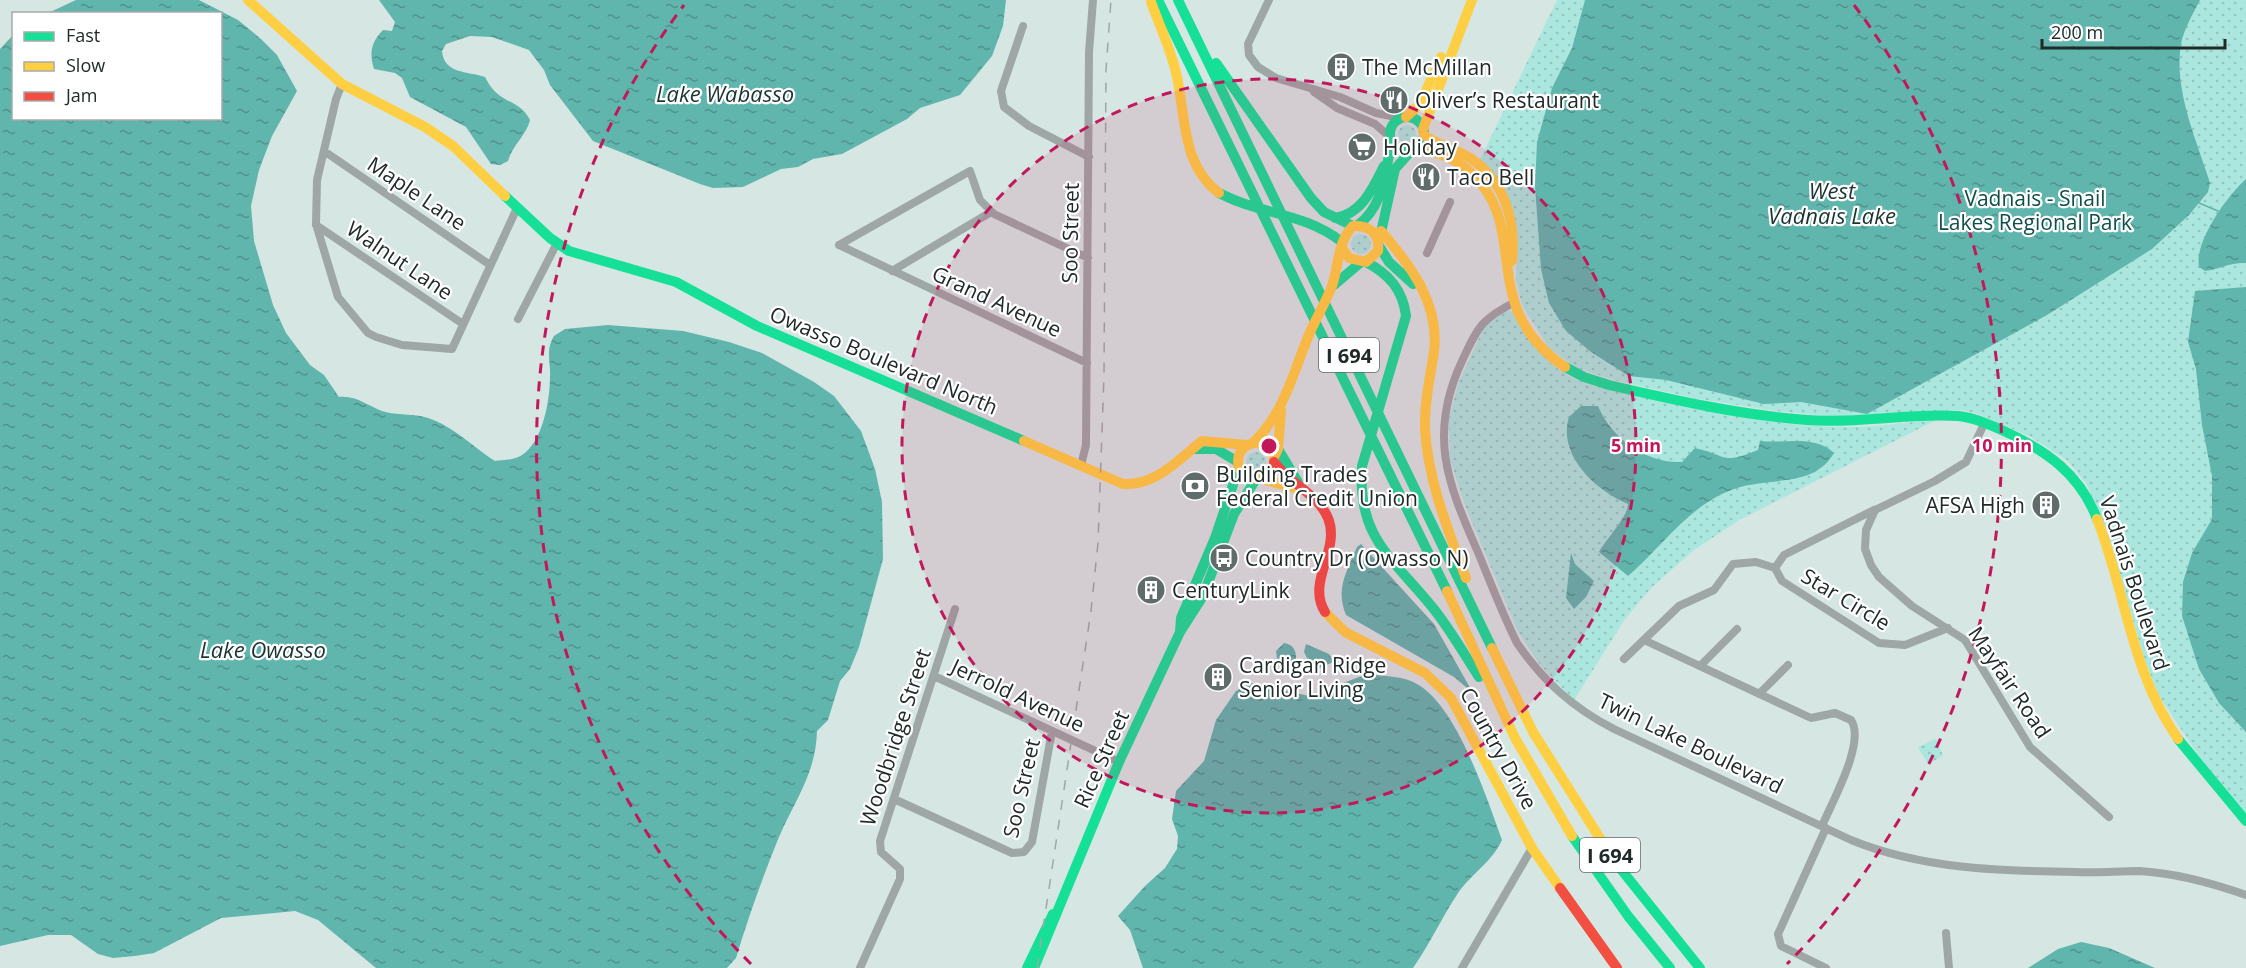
<svg xmlns="http://www.w3.org/2000/svg" width="2246" height="968" font-family="'Open Sans',sans-serif">
<style>
.green{fill:url(#green-dots)}
.water{fill:url(#water-ripples)}
.lines{fill:none;stroke-linecap:round;stroke-linejoin:round}
.stream{stroke:#60b5ac;stroke-width:1.5}
.street{stroke:#9fa6a6;stroke-width:8}
.fast{stroke:#16e098;stroke-width:10}
.slow{stroke:#ffcf43;stroke-width:10}
.jam{stroke:#f24e42;stroke-width:10}
.rail{stroke:#9ea9a7;stroke-width:1.5;stroke-dasharray:10 10;stroke-linecap:butt}
.ring{fill:none;stroke:#c2185b;stroke-width:3;stroke-dasharray:10 8}
.labels{text-anchor:middle;dominant-baseline:central;stroke-width:4.5;stroke-linejoin:round;paint-order:stroke}
.shield{fill:#fff;stroke:#636b69;stroke-width:1.5}
.shield-label{font-size:20px;font-weight:bold;fill:#202b29}
.poi-label{font-size:21px;fill:#202b29;stroke:#fff;text-anchor:start}
.street-label{font-size:21px;fill:#202b29;stroke:#fff}
.park-label{font-size:21px;fill:#0f4f49;stroke:#fff}
.water-label{font-size:22px;font-style:italic;fill:#1c3431;stroke:#fff}
.centre{fill:#c2185b;stroke:#fff;stroke-width:3}
.ring-label{font-size:18px;text-anchor:middle;font-weight:bold;fill:#c2185b;stroke:#fff;stroke-width:4.5;stroke-linejoin:round;paint-order:stroke}
</style>
<defs>
<pattern id="green-dots" width="8" height="8" patternUnits="userSpaceOnUse" patternTransform="scale(1.5)"><rect width="8" height="8" fill="#abe7df"/><path d="M2 2h.1M6 6h.1" fill="none" stroke="#93c6bf" stroke-width="1.8" stroke-linecap="round"/></pattern>
<pattern id="water-ripples" width="26" height="14" patternUnits="userSpaceOnUse" patternTransform="scale(1.5)"><rect width="26" height="14" fill="#60b5ac"/><path d="M2 4q2-2 4 0t4 0M15 11q2-2 4 0t4 0" fill="none" stroke="#4f938c"/></pattern>
</defs>
<rect width="100%" height="100%" fill="#d5e6e3"/>
<path class="green" d="M1557,0H2246V813L2198,755L2159,696L2146,663L2099,510L2085,482L2068,461L2031,437L1978,414L1961,410L1827,416L1776,411L1693,398L1614,380L1576,368L1549,348L1522,305L1516,280L1517,234L1480,160Z
M1398 134a9 9 0 1 1 18 0a9 9 0 1 1-18 0Z
M1351 244a10 10 0 1 1 20 0a10 10 0 1 1-20 0Z
M1507,310L1513,312C1527,334 1540,357 1562,372C1587,388 1620,391 1648,398C1715,413 1782,427 1850,427C1879,427 1908,422 1936,420L1741,519L1694,550L1652,587L1625,619L1574,700L1540,665L1518,632L1464,503L1450,459L1449,419L1458,384L1485,325Z
M1246 462a10 10 0 1 1 20 0a10 10 0 1 1-20 0Z
M1936,739L1943,756L1928,764L1918,747Z"/>
<path class="water" d="M76,0H199L238,20L261,39L277,55L297,91L272,136L259,170L251,206L254,241L273,305L286,333L310,365L324,375L339,397C356,395 368,406 382,411C397,416 413,413 428,418C453,426 473,447 495,461C503,460 515,460 522,455C543,442 550,399 550,377C551,362 545,351 554,336L565,329L608,325L683,331L729,342L762,353L814,382L834,396L861,431L875,469L882,502L883,559L859,647L850,669L840,681L828,720L817,731C816,773 795,800 779,837C763,876 748,918 736,958L727,968H376L318,920L295,911L221,918L154,953L135,956L113,958L98,954L71,935H48L0,946V49L13,35L14,118H220V14L48,13Z
M379,0H1006L1003,26L992,56L960,95L920,108L907,119L842,154L813,159L798,167L781,169L743,187L713,188L700,184L593,141L550,85L544,70L529,50L492,37L470,36L446,44L442,51C444,74 467,71 485,77C499,106 518,97 530,120C526,136 513,144 508,161L500,165L491,164L466,127L410,97L402,78L395,73L374,69C369,53 371,42 383,30L392,31L395,22Z
M1585,0H2200C2192,16 2181,33 2180,52C2176,96 2197,141 2210,183L2208,192L2189,215L2152,249L2047,315L1867,414L1801,402L1764,404L1666,380L1629,376L1591,352L1566,331L1549,303L1541,269L1535,186L1537,142L1552,88L1572,48Z
M2246,179V263C2231,262 2220,269 2205,271L2199,267C2194,242 2227,196 2246,179Z
M2246,287V732L2219,703L2199,669L2182,616L2183,582L2192,553L2212,519V476L2202,425L2196,369L2188,342L2195,291Z
M1581,406H1598C1611,438 1647,464 1682,462L1695,448C1730,456 1720,465 1758,450L1760,441C1784,444 1814,434 1834,453C1813,489 1769,476 1734,489C1690,504 1662,547 1628,576L1599,552C1606,539 1628,517 1628,504C1596,491 1557,455 1569,417Z
M1361,544L1434,624L1473,693L1454,677L1346,615C1335,589 1347,571 1357,547Z
M1571,553L1575,564L1594,581L1586,597L1574,609L1566,598Z
M1284,643C1298,645 1297,658 1295,669L1284,668L1277,659L1276,651Z
M1306,644L1329,654L1334,662L1313,670L1304,652Z
M1367,674C1382,676 1404,676 1417,684C1457,706 1487,799 1502,840C1492,862 1472,873 1458,893C1442,917 1430,944 1413,968H1143L1130,930L1118,916L1145,886L1165,868L1177,849L1178,836L1172,819L1176,791L1204,761L1216,720L1236,691L1251,683L1318,698L1327,695L1338,685Z
M2081,942L2109,948L2155,968H2028L2058,949Z"/>
<g class="lines">
<path class="stream" d="M2199,203L2218,211"/>
<path class="street" d="M1269,0L1248,44L1249,55L1258,67L1276,78L1340,97L1376,113L1401,118
M1023,26L1001,91L1004,107L1029,126L1089,157
M342,84L336,99L317,180L316,224L338,297L368,333L376,337L402,345L452,349L517,208
M1314,92L1337,108L1375,124L1390,137
M324,151L490,265
M316,225L463,324
M839,245L970,171L980,200L994,214L1088,258
M839,245L1087,363
M1427,253L1450,202
M892,271L991,212
M1515,302C1481,319 1478,327 1462,361C1428,434 1447,482 1477,550C1490,581 1502,613 1517,643C1543,681 1573,708 1614,729L1851,840C1922,869 1999,871 2075,872C2097,873 2118,871 2139,871C2176,873 2212,883 2246,895
M518,319L557,243
M1984,424L1966,462L1935,481L1875,510L1866,530L1865,549L1871,565L1879,577L1912,606L1965,640L2030,747L2109,817
M1081,465L1086,445L1089,52L1093,0
M1874,510L1784,555L1775,568L1782,581L1879,643L1905,645L1948,628
M1644,640L1811,718L1835,713L1851,720C1866,742 1832,802 1822,826
M1624,659L1679,606L1714,590L1733,564L1756,562L1775,568
M1700,666L1737,629
M934,676L1119,762
M1759,694L1788,665
M894,799L1012,853L1024,852L1032,842L1052,731
M1946,933L1949,968
M860,968L900,879V869L881,852L880,841L955,609
M1462,968L1532,848
M1826,968L1781,946L1778,934L1826,828"/>
<path class="fast" d="M1158,0L1447,591
M1178,0L1492,648
M1216,63L1311,198L1324,212L1353,226
M1390 134a17 17 0 1 1 34 0a17 17 0 1 1-34 0Z
M1219,193C1261,215 1303,212 1342,242
M505,196L550,238L569,251L676,282L757,326L1024,441
M1335,218C1362,214 1373,188 1384,166
M1358,225C1385,205 1384,172 1392,142
M1380,237L1395,169L1411,151
M1379,246L1389,262L1413,284
M1366,262C1389,274 1403,290 1406,316L1362,466C1357,538 1392,557 1433,608C1450,629 1464,654 1479,677
M1334,285L1360,263
M1565,367L1584,377L1609,385C1674,400 1740,415 1807,420C1857,424 1907,413 1957,416C1973,417 1990,425 2004,431C2047,451 2080,474 2097,519
M1193,449H1216L1238,462
M1278,449L1298,482
M1180,632L1181,618L1215,538L1239,467
M2178,739L2246,821
M1572,836L1628,916L1670,968
M1601,840L1616,863L1700,968
M1027,968L1053,914
M1034,968L1119,762L1180,632L1203,596L1234,514L1256,479"/>
<path class="slow" d="M248,0L342,84L425,127L453,146L505,196
M1151,2C1160,27 1172,52 1177,77C1186,119 1182,165 1219,193
M1406,117L1420,104L1441,57
M1423,129L1472,0
M1424,135C1438,145 1456,149 1470,158C1505,181 1516,221 1512,261
M1416,149C1436,151 1455,158 1470,172C1515,212 1498,262 1518,312C1527,334 1545,354 1565,367
M1381,231C1411,266 1440,304 1434,352C1430,378 1424,403 1425,429C1428,481 1448,530 1466,578
M1024,441L1123,484C1156,486 1178,460 1202,441L1247,445
M1238 461a18 18 0 1 1 36 0a18 18 0 1 1-36 0Z
M1253,443C1284,413 1292,376 1308,337C1315,320 1325,304 1332,286C1339,266 1337,242 1353,226C1370,225 1380,234 1378,251L1366,262L1349,258L1342,248
M1274,457L1278,449L1281,411
M1262,479L1298,489
M2097,519C2127,595 2130,670 2178,739
M1447,591L1515,738L1572,836
M1325,612L1345,632L1425,673L1451,698L1532,848L1560,888
M1492,648L1533,732L1601,840"/>
<path class="jam" d="M1274,462C1289,483 1318,494 1328,518C1341,550 1306,581 1325,612
M1560,888L1617,968"/>
<path class="rail" d="M1037,968L1091,611L1098,543L1104,375L1106,70L1111,0"/>
</g>
<circle cx="1269" cy="446" r="367" fill="#c2185b" fill-opacity=".12"/>
<g class="ring">
<circle cx="1269" cy="446" r="367"/>
<path d="M751 964A733 733 0 0 1 684 5M1854 5A733 733 0 0 1 1787 964"/>
</g>
<defs>
<g id="building-disc" transform="scale(1.5)"><circle r="9.5" fill="#5f6c6a" stroke="#fff"/><path d="M-4-6H4V6H1V3H-1V6H-4ZM-2.5-4.3h1.7v1.8h-1.7ZM.8-4.3h1.7v1.8H.8ZM-2.5-1h1.7V.8h-1.7ZM.8-1h1.7V.8H.8Z" fill="#fff"/></g>
<g id="restaurant-disc" transform="scale(1.5)"><circle r="9.5" fill="#5f6c6a" stroke="#fff"/><path d="M-5-6h1v4h1v-4h1v4h1v-4h1v5L-1.5 .5V6h-2V.5L-5-1ZM5-6V6H3V1.5H1.5Q1.5-4 5-6Z" fill="#fff"/></g>
<g id="supermarket-disc" transform="scale(1.5)"><circle r="9.5" fill="#5f6c6a" stroke="#fff"/><path d="M-6-5.5h2.5l.6 2H6L4.5 2H-2.5L-4.4-4H-6ZM-1.5 3.2a1.3 1.3 0 1 0 .1 0ZM3 3.2a1.3 1.3 0 1 0 .1 0Z" fill="#fff"/></g>
<g id="bank-disc" transform="scale(1.5)"><circle r="9.5" fill="#5f6c6a" stroke="#fff"/><path d="M-6-4H6V4H-6ZM0-2.3a2.3 2.3 0 1 0 0 4.6a2.3 2.3 0 1 0 0-4.6Z" fill="#fff"/></g>
<g id="bus-disc" transform="scale(1.5)"><circle r="9.5" fill="#5f6c6a" stroke="#fff"/><path d="M-5-6H5V4H4V6H2V4H-2V6H-4V4H-5ZM-3.5-4V0h7V-4ZM-3.5 1.2v1.5H-2V1.2ZM2 1.2v1.5H3.5V1.2Z" fill="#fff"/></g>
</defs>
<g fill-rule="evenodd">
<use href="#building-disc" x="1341" y="67"/>
<use href="#restaurant-disc" x="1394" y="100"/>
<use href="#supermarket-disc" x="1362" y="147"/>
<use href="#restaurant-disc" x="1426" y="177"/>
<use href="#bank-disc" x="1195" y="486"/>
<use href="#building-disc" x="2046" y="505"/>
<use href="#bus-disc" x="1224" y="558"/>
<use href="#building-disc" x="1151" y="590"/>
<use href="#building-disc" x="1218" y="677"/>
</g>
<g class="labels">
<g class="shield">
<rect x="1319" y="338" width="60" height="34" rx="4.5"/>
<rect x="1580" y="838" width="60" height="34" rx="4.5"/>
</g>
<g class="shield-label">
<text x="1349" y="355">I 694</text>
<text x="1610" y="855">I 694</text>
</g>
<g class="poi-label">
<text x="1362" y="67">The McMillan</text>
<text x="1415" y="100">Oliver’s Restaurant</text>
<text x="1383" y="147">Holiday</text>
<text x="1447" y="177">Taco Bell</text>
<text x="1216" y="474">Building Trades<tspan x="1216" dy="24">Federal Credit Union</tspan></text>
<text x="2025" y="505" text-anchor="end">AFSA High</text>
<text x="1245" y="558">Country Dr (Owasso N)</text>
<text x="1172" y="590">CenturyLink</text>
<text x="1239" y="665">Cardigan Ridge<tspan x="1239" dy="24">Senior Living</tspan></text>
</g>
<g class="street-label">
<text transform="translate(417 193) rotate(34)">Maple Lane</text>
<text transform="translate(1070 233) rotate(-89)">Soo Street</text>
<text transform="translate(400 260) rotate(34)">Walnut Lane</text>
<text transform="translate(997 301) rotate(25)">Grand Avenue</text>
<text transform="translate(884 360) rotate(23)">Owasso Boulevard North</text>
<text transform="translate(2135 583) rotate(72)">Vadnais Boulevard</text>
<text transform="translate(1846 599) rotate(31)">Star Circle</text>
<text transform="translate(2010 682) rotate(56)">Mayfair Road</text>
<text transform="translate(1018 695) rotate(25)">Jerrold Avenue</text>
<text transform="translate(895 737) rotate(-72)">Woodbridge Street</text>
<text transform="translate(1691 743) rotate(26)">Twin Lake Boulevard</text>
<text transform="translate(1499 748) rotate(61)">Country Drive</text>
<text transform="translate(1101 759) rotate(-66)">Rice Street</text>
<text transform="translate(1021 788) rotate(-77)">Soo Street</text>
</g>
<g class="park-label">
<text x="2035" y="198">Vadnais - Snail<tspan x="2035" dy="24">Lakes Regional Park</tspan></text>
</g>
<g class="water-label">
<text x="725" y="93">Lake Wabasso</text>
<text x="1832" y="190">West<tspan x="1832" dy="25">Vadnais Lake</tspan></text>
<text x="263" y="649">Lake Owasso</text>
</g>
</g>
<circle cx="1269" cy="446" r="9" class="centre"/>
<g class="ring-label">
<text x="1636" y="452">5 min</text>
<text x="2002" y="452">10 min</text>
</g>
<rect x="12" y="12" width="210" height="108" fill="#ffffff" stroke="#a6aaa9" stroke-width="1.5"/>
<rect x="24" y="32" width="30" height="9" fill="#16e098" stroke="#a6aaa9" stroke-width="1.5"/>
<text x="66" y="42" font-size="18" fill="#202b29">Fast</text>
<rect x="24" y="62" width="30" height="9" fill="#ffcf43" stroke="#a6aaa9" stroke-width="1.5"/>
<text x="66" y="72" font-size="18" fill="#202b29">Slow</text>
<rect x="24" y="92" width="30" height="9" fill="#f24e42" stroke="#a6aaa9" stroke-width="1.5"/>
<text x="66" y="102" font-size="18" fill="#202b29">Jam</text>
<path d="M2042 39v9h183v-9" fill="none" stroke="#202b29" stroke-width="3"/>
<text x="2051" y="39" font-size="18" fill="#202b29" stroke="#ffffff" stroke-width="4.5" paint-order="stroke">200 m</text>
</svg>
